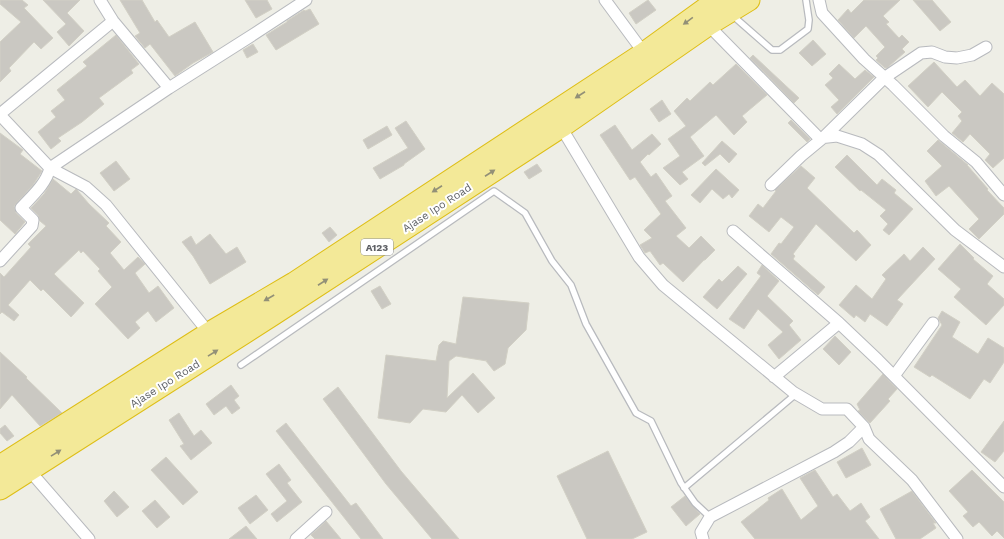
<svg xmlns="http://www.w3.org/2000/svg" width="1004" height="539" font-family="'Work Sans',sans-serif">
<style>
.building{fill:#cac8c2;stroke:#d2d0c5}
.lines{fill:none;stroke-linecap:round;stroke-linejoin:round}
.lane-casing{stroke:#b8babe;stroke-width:8}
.street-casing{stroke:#b8babe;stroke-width:13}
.highway-casing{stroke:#debe16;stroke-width:23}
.lane{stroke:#fff;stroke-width:5.5}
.street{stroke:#fff;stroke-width:11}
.highway{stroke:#f3e998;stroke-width:21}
.oneway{fill:#929077}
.labels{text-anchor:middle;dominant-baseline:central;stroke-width:4;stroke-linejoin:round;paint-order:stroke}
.shield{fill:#fff;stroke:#8e9093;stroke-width:1}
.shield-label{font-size:10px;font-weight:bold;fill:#5e6065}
.street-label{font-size:11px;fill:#5e6065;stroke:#fff}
</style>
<rect width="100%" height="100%" fill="#eeeee6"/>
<path class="building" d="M0,0H22L28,5L24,8L53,38L41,49L34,42L9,68L11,71L0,82V42L21,22L0,4Z
M43,0H80L67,13L84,31L69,46L57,32L66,24Z
M120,0H142L155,22L157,20L169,37L195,22L213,52L193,63L175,76L150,44L145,48L135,36L140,33Z
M245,0H267L272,9L256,18Z
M648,0L656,10L636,24L629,13Z
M864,0H900L883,16L889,22L886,24L899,38L902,35L909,42L902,49L905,52L887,68H885L876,60L878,58L876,56L885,47L866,26L854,38L838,20L848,9L851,13Z
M913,0H932L951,22L940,31Z
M310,9L319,24L276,50L266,35L287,22V21L304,10L305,11Z
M116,35L139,64L131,70L133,73L99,98L104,104L82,122L58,138L61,141L51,149L38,132L56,117L51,111L65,100L57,90L87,66L83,62Z
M813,40L826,54L812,66L799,53Z
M253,44L258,52L247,58L243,50Z
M753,55L799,98L794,103L750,58Z
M934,62L957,87L965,80L980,96L992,83L1004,94V158L993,168L985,160L990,154L970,134L963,142L952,133L962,121L958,116L962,112L942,92L928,107L908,86Z
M736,64L767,95L742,116L747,122L734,135L716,115L690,137L704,156L682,172L688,179L680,185L663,168L680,156L668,139L686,126L674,111L687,98L690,101L710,82L713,85Z
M839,64L855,79L865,70L874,77L837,114L831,107L839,100L825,85L833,78L829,74Z
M662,100L671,114L659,122L650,109Z
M791,120L810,139L807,142L788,123Z
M406,121L425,149L404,164V165L380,179L373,168L408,148L395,128Z
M615,125L632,150L652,134L661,144L649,155L648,154L640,162L651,177L656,173L672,196L665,201L686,228L676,236L689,248L701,236L715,250L705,260H704L683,282L663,263L660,265L650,251L645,253L640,245L652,238L644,230L661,214L635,177L630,180L600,135Z
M387,126L392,135L368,149L363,140Z
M0,133L23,150L20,154L42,171L33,185L14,206L16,213L25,222L15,234L0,220Z
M938,140L968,165H967L988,189L987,190L1004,208V214L979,239L969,229L979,219L949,186L936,196L925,181L942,166L927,151Z
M722,141L737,154L729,163L720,154L705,166L702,163Z
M847,155L877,185L882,179L896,190L894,193L913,209L889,235L883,230L888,224L880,216L886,210L861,190L860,191L835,167Z
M116,161L130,179L114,191L100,173Z
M537,164L542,171L529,179L524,172Z
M801,166L815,178L807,188L854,233L857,230L871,245L856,261L816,224L793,254L795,256L793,259L825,287L818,295L771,254L779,243L781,244L794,227L781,217L769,232L749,216L758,204L763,208L776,191L775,190Z
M716,169L739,190L732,198L729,194L723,199L712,189L700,203L691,195Z
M53,179L71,194L76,189L77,190L89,204L109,223L106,226L121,242L110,253L124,270L138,257L145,264L135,273L149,293L158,286L174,308L156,322L148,311L135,322L140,328L128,339L95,304L112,287L98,271L100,269L83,251L81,253L79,250L54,274L84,303L71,317L43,289L41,291L30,280L8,305L19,315L14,321L2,312L0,314V273L4,277L31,247L28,244L46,226L40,221L38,215L31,208L44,194Z
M330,227L337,235L329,242L322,233Z
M210,234L226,254L237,247L246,262L210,284L193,256L182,242L191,236L196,245Z
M960,244L974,258L973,259L993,276L987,284L1004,299V305L986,325L954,297L961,289L938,269Z
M923,247L935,259L897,300L903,304L887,326L870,314L865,322L856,315L854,318L839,305L856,285L872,299L886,279L882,275L904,254L910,261Z
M762,265L779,281L767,296L793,321L789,325L801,340L779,359L768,345L783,332L758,309L744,329L729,319L761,276L757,273Z
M738,266L747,274L717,309L703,297L719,279L722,282Z
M380,286L391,304L382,309L371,291Z
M463,297L529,303L526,330L508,348L505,364L494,371L486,361H487L456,356L449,361L447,398L473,373L495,398L478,413L462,395L446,412L423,409L410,423L378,418L386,355L436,361L439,345L443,341L456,344Z
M942,311L960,322L952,337L978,354L988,338L1004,348V362L990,383L984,379L970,399L932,375L930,377L914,367L942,325L938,318Z
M835,336L851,352L839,365L823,349Z
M0,352L27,377L26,378L62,413L40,426L12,395L0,409Z
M883,374L897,389L888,399L890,401L870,423L858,411L860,410L857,404Z
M231,385L239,396L234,400L240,408L232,414L226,406L214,415L206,404Z
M338,387L401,471L459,539H432L386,484L323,399Z
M179,413L194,436L201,430L212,443L191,460L180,446L184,444L169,420Z
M1004,421V451L995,462L981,452Z
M286,423L351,506L356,503L383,539H361L276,431Z
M5,425L14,436L7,441L0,433V429Z
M862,448L871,465L846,478L837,462Z
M608,451L647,532L632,539H587L557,476Z
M166,457L198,492L183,505L151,470Z
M279,464L291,480L287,483L302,502L277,522L271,514L287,501L266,474Z
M815,470L833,497L837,494L850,511L861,503L870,517L865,521L879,539H755L741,522L769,500L768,498L782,489L801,520L818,506L800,478Z
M972,470L1004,502V538L997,531L992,536L979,522L973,527L963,516L968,512L949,491Z
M114,491L129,507L117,517L104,501Z
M912,491L936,523H933L936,528L920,539H896L880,509Z
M256,495L268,510L250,524L238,508Z
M685,496L700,514L686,526L671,507Z
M155,500L170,517L157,528L142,511Z
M326,521L341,539H315L311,535Z
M246,526L257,539H229Z"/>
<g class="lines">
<g class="lane-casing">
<path id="lane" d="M732,15L772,50H780L808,29L809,20L806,0
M241,365L494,191L525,213L552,261L571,285L586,324L636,413L651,421L681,483L695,503L710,517
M684,488L796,394"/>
</g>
<g class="street-casing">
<path id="street" d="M100,0L113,21L169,88L251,36L306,0
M605,0L644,53
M819,0L822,13L864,59L893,85L944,136L976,162L1004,195
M708,25L819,138L837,136L862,144L879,155L955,230L1004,267
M0,114L113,21
M0,115L50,168L86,187L106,205L209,333
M561,127L639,257L663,285L793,392L822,409H847L864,427L869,439L912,480L957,539
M771,185L801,156L824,137L884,78L921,53L932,52L945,57L957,58L972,55L986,47
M733,231L839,323
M0,261L32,226L33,220L21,208C32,196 46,184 50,168L169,88
M894,376L933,323
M774,377L839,323L878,360L1004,487
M29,470L89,539
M296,539L326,512
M703,539L701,532L710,517L834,452L849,442L864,427"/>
</g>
<g class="highway-casing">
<path id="highway" d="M0,466L209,333L294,283L644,53L709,6L720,0
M0,489L274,314L561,127L708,25L749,0"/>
</g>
<use href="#lane" class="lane"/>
<use href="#street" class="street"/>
<use href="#highway" class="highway"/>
</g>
<defs><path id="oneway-solid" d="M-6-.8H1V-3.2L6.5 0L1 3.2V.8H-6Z"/></defs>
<g class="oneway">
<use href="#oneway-solid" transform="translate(688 21) rotate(144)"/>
<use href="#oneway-solid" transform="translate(580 95) rotate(147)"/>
<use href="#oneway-solid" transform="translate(490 173) rotate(-33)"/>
<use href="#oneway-solid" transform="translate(437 189) rotate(147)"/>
<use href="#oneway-solid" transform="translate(323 282) rotate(-33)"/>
<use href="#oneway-solid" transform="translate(269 298) rotate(150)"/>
<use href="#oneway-solid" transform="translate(213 353) rotate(-32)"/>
<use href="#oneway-solid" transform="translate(56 453) rotate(-32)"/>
</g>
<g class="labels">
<rect class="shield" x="361" y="239" width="32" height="16" rx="3"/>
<g class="shield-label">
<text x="377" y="247">A123</text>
</g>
<g class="street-label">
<text transform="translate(437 208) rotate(-33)">Ajase Ipo Road</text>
<text transform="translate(165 384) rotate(-32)">Ajase Ipo Road</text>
</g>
</g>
</svg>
